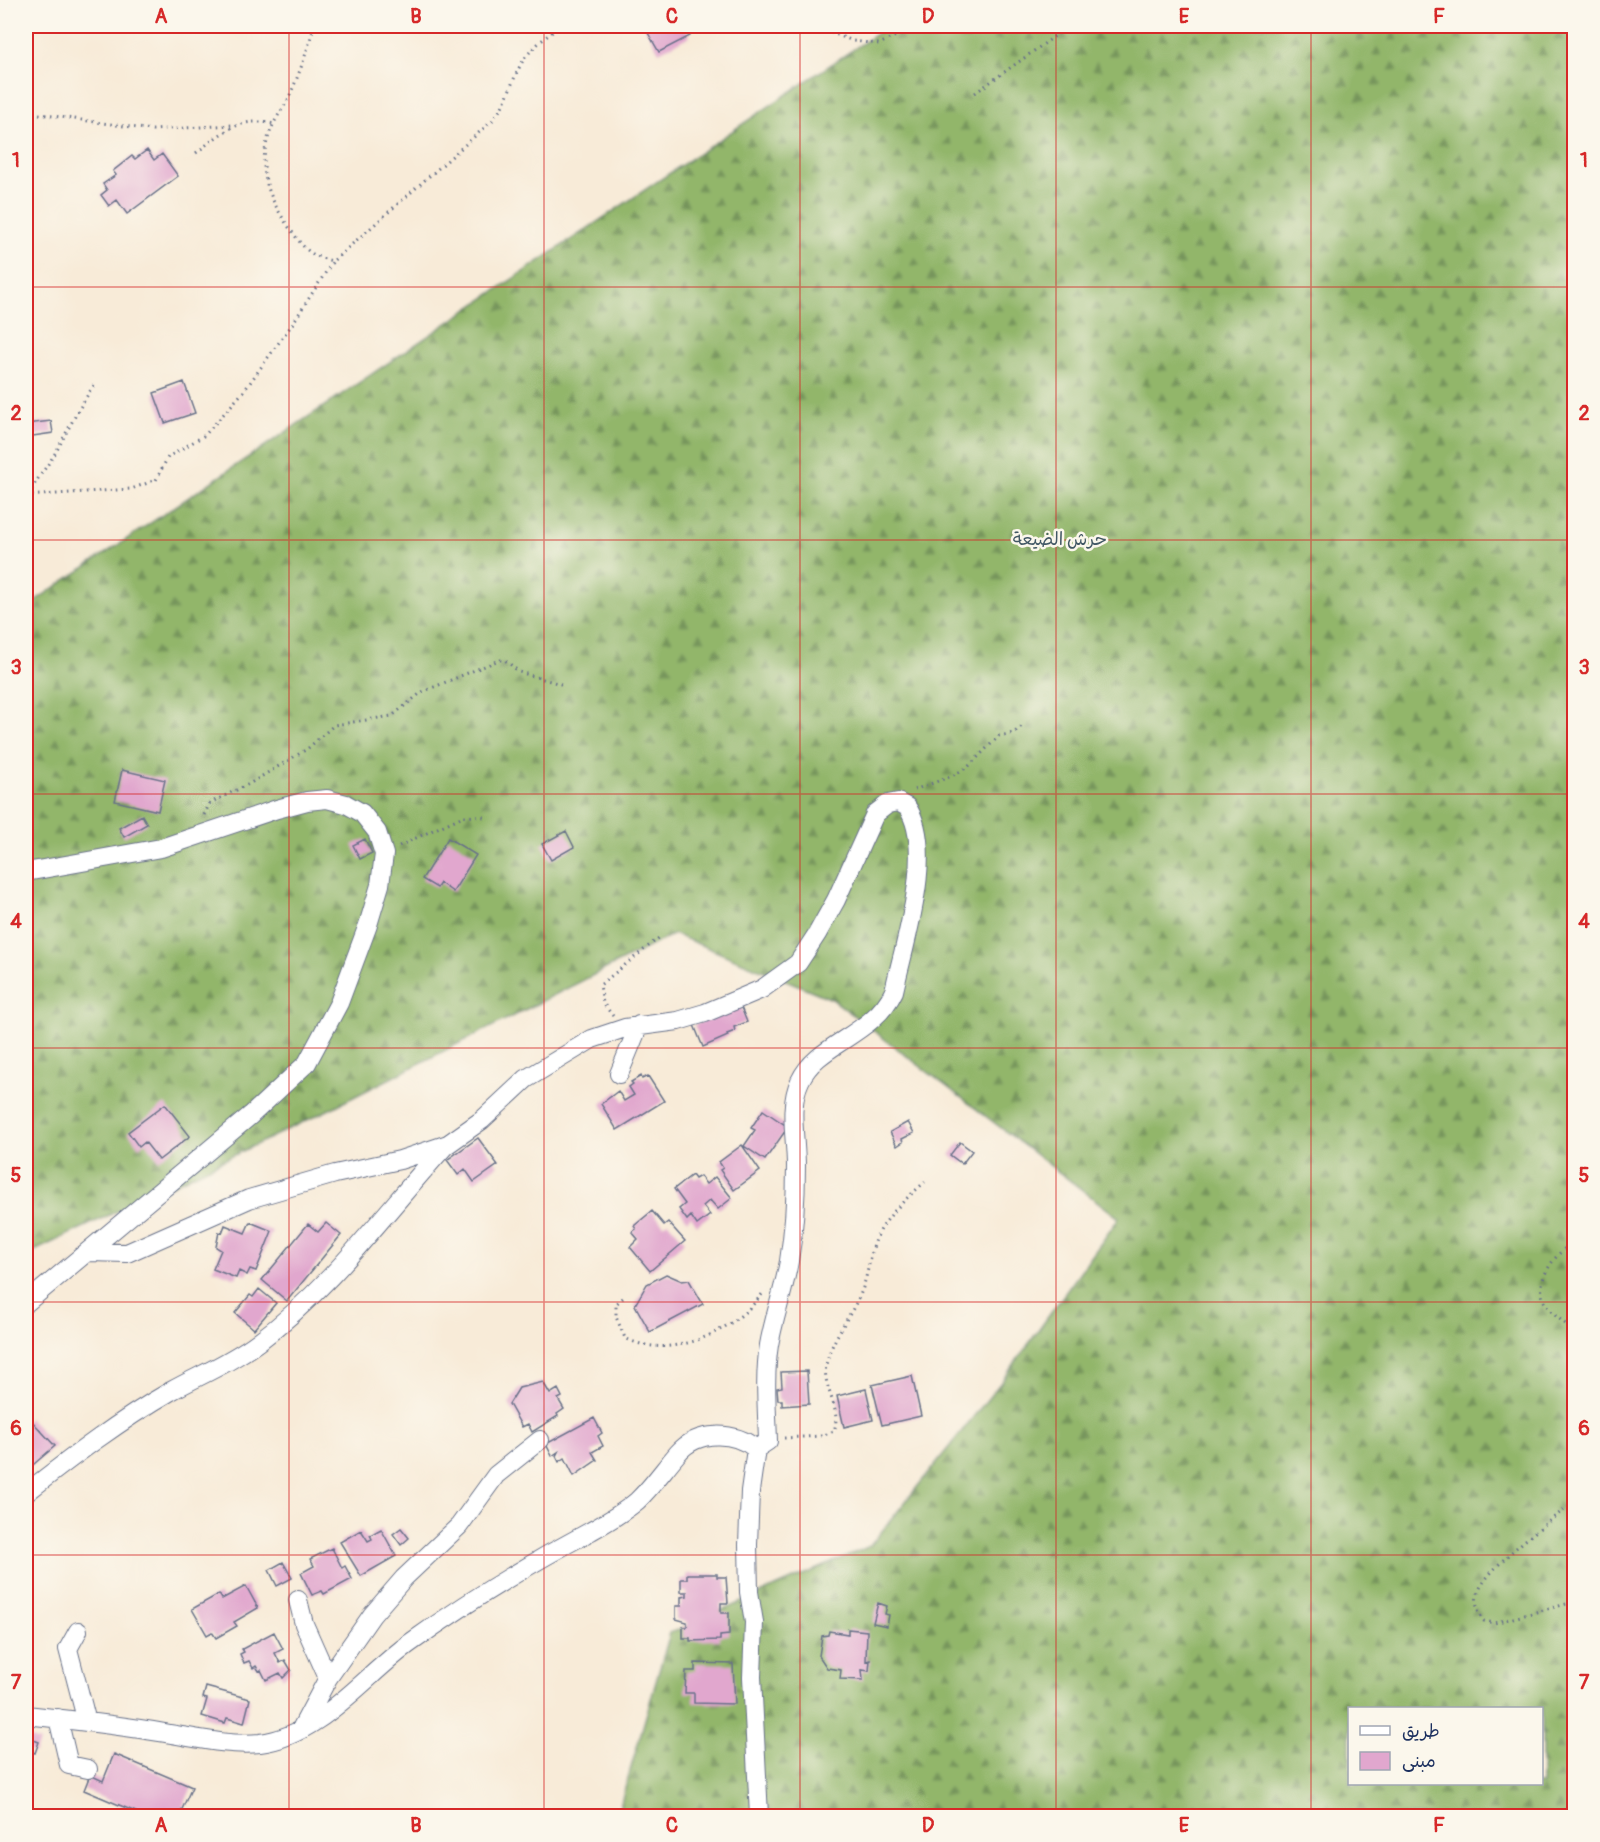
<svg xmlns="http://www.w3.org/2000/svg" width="1600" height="1842" font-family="Pangolin,'Playpen Sans Arabic',sans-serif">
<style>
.forest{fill:url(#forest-firs);stroke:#567264;stroke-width:1.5;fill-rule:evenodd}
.building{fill:#e1a7ce}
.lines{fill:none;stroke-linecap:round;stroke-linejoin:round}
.minor-casing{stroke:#687189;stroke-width:20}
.path{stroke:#687189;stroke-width:3;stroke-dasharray:1.5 4.5;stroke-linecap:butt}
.minor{stroke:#fff;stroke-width:18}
.grid{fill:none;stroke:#d62828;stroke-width:1.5;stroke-opacity:0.55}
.labels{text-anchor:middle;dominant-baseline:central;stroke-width:5;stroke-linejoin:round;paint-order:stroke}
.park-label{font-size:18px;fill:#425865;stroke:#fbf7ec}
.neatline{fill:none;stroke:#d62828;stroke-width:2}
.grid-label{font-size:20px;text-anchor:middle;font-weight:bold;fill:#d62828}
</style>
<defs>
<pattern id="forest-firs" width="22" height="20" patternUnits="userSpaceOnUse" patternTransform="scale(1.5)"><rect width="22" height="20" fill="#92b66b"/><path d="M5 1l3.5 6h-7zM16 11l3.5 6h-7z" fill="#76945b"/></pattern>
</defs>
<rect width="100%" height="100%" fill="#fbf7ec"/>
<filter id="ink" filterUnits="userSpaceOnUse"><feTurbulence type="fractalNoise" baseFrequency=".0167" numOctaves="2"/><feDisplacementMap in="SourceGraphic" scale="12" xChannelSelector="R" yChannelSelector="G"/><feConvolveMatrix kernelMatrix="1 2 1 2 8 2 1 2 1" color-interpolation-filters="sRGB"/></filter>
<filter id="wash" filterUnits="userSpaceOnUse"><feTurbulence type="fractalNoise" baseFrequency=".008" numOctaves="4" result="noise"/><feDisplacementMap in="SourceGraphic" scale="24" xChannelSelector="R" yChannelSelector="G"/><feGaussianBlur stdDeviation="1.35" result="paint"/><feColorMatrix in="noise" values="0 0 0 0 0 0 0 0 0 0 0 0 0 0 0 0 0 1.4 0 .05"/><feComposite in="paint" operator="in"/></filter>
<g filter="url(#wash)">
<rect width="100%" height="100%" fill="#f8ebd8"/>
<path class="forest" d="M888,26H1574V1816H617L670,1633L870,1546L1002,1381L1119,1218L832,999L674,934L326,1111L26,1255V607ZM1350,1708H1542V1784H1350Z"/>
<g id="blocks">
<path class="building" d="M644,26H684L690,36L659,52Z
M147,150L154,160L162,154L178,176L127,214L117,200L109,206L101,195L107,190L103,184L116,175L113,171L132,156L135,159Z
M184,382L195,413L165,423L154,393Z
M51,421L53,433L26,437V424Z
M122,770L165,780L158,811L115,801Z
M142,815L147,824L124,837L119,828Z
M566,831L574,847L551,860L542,844Z
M448,838L476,855L453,892L440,883L437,888L422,879Z
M365,839L372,853L360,859L353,845Z
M740,1005L747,1022L734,1027L735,1031L727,1034L728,1036L703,1047L694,1025Z
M641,1076L642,1079L648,1076L664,1101L617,1130L601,1104L618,1091L624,1101L634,1095L629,1087L633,1084L631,1082Z
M165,1104L190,1136L159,1160L145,1142L139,1147L128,1132Z
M763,1110L788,1127L765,1160L744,1146L755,1130L751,1128Z
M908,1122L914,1133L902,1139L903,1142L897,1146L890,1132Z
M478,1138L498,1165L474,1182L465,1169L458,1175L447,1160Z
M960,1142L972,1151L962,1164L950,1155Z
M742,1145L760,1171L734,1190L720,1170L723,1168L719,1162Z
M692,1175L695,1179L700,1176L706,1184L715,1177L732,1198L718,1209L710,1200L703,1206L710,1215L697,1225L691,1216L687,1220L679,1209L685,1204L674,1189Z
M652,1211L664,1225L668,1222L685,1241L650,1271L630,1247L638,1239L632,1232L636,1229L634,1226Z
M250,1222L272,1231L256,1271L250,1269L247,1275L239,1271L236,1278L213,1269L221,1250L216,1247L219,1232L222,1233L225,1225L245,1233Z
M326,1223L341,1235L287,1301L262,1280L308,1224L318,1232Z
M666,1274L682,1281L689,1280L703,1304L650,1332L635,1305L647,1284Z
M259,1289L276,1303L254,1329L235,1313L250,1295L253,1297Z
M807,1371L809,1404L782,1406V1400H778L777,1388L782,1387L781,1372Z
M912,1376L921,1416L882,1425L872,1385Z
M543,1382L550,1394L558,1389L562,1397L558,1399L564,1409L557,1414L558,1416L532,1432L528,1424L522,1427L509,1404L519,1388Z
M866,1389L873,1420L844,1427L837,1396Z
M29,1418L55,1446L27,1470L26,1421Z
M594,1418L602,1433L598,1436L603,1446L592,1452L597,1460L574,1476L565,1458L559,1462L556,1456L558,1452L552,1456L546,1444Z
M401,1528L409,1538L401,1545L393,1534Z
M381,1529L396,1556L361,1576L340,1542L361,1530L368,1541L372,1539L370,1535Z
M332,1548L342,1568L345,1566L352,1579L324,1594L322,1591L312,1595L301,1573L314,1566L310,1559Z
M283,1562L292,1578L277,1586L269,1570Z
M687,1574H717V1577H726L728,1603H721V1613H729V1635L720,1636V1640L690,1641V1638H683V1627H687V1622L676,1619V1606H681V1597L687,1596V1592H681V1579H687Z
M246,1586L258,1608L234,1622L237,1626L216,1638L212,1632L207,1635L192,1609L219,1594L222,1599Z
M878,1603L887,1606L885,1614L889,1615L887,1626L873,1623Z
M848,1629L867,1631L866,1661L870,1660L869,1671L862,1670L863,1680L840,1679L841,1670L827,1668L819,1656L822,1636L828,1635L829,1631L848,1634Z
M274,1632L283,1649L275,1653L280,1663L285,1660L291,1670L283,1678L280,1673L266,1680L261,1670L259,1671L256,1666L253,1668L249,1661L244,1663L240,1654L244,1652L242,1649Z
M695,1663L733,1664L735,1704L694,1703V1693H685L686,1671H695Z
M206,1687L250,1699L244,1723L227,1718L225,1723L202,1716L207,1699L203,1698Z
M26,1737L39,1742L35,1753L29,1751L26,1759Z
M114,1754L192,1787L179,1816H145L84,1790L90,1775L103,1781Z"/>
</g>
</g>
<g filter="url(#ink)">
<use href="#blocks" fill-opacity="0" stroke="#687189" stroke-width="1.5"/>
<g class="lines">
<g class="minor-casing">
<path id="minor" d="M26,872L161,848L277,809L307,801L327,799L346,804L362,813L377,832L384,854L380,885L368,925L339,1003L307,1063L251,1115L26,1303
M619,1074L639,1025
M89,1252L127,1253L249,1199L335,1174L400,1160L448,1144L482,1120L526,1079L592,1039L625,1028L678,1021L705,1013L762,989L798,963L817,934L836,900L875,814L888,804L898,802L907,807C936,849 904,944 894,991C873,1036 817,1043 800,1081C788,1106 796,1138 796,1166C796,1198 794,1230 789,1261C784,1290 774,1317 769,1345C764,1377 767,1409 768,1441L756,1449L750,1491L748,1545L749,1592L754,1622L752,1677L759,1816
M26,1493C72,1457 119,1421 171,1391C200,1375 230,1363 258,1342C331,1288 385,1212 446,1145
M298,1600L304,1624L328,1678
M78,1631L68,1649L87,1722
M26,1715C72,1720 119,1725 165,1733C197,1738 228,1746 260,1743C320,1736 364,1676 410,1643C467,1602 529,1564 591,1531C607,1522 623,1513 637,1501C653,1486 664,1469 678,1453C698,1430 734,1431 756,1449
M58,1718L69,1765L88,1769
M302,1727L328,1678L372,1615L404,1578L459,1526L496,1475L540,1440"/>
</g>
<path class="path" d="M314,26C308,49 300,72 290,95C286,105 279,113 274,123C255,163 265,192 288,226C303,247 308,256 333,261L492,121C508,102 509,87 520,66C529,49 546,37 560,26
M814,26L853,41L879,44L917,26
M975,93L1069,26
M39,114L152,130L232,125
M196,153C222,133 238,116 274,124
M29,495C36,479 48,466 57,450C69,428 80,405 95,384
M26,496L131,489L156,480L168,457L205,435L244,391L293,323L333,261
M914,790L952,776L968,767L999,736L1014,733L1024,724
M204,815L210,803L249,784L307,749L334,725L392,716L422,692L499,660H505L519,672L564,685
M399,846L463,816L486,817
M613,1016L603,1003L600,985L660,937
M1574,1241C1554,1255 1529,1285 1549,1309C1556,1317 1566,1324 1574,1331
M623,1298L616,1304V1317L625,1338C672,1362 734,1331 763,1293
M784,1438L822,1436L834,1431C842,1408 822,1388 826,1365C831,1340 850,1317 860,1295C869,1275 869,1252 879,1233C889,1213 908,1197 925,1182
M1574,1503C1552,1518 1482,1570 1477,1596C1475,1605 1479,1614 1484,1621L1494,1623L1574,1602"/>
<use href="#minor" class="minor"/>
</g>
</g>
<path class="grid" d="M289,26V1816M544,26V1816M800,26V1816M1056,26V1816M1311,26V1816M26,287H1574M26,540H1574M26,794H1574M26,1048H1574M26,1302H1574M26,1555H1574"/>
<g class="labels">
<g class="park-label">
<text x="1060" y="539">حرش الضيعة</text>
</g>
</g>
<rect width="1600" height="1842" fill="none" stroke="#fbf7ec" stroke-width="66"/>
<rect x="1348" y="1707" width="195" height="78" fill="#fbf7ec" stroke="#a1a7b3" stroke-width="1.5"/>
<rect x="1360" y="1726" width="30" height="9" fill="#ffffff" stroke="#a1a7b3" stroke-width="1.5"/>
<text x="1402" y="1737" font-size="18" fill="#1b2f5e">طريق</text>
<rect x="1360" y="1752" width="30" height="18" fill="#e1a7ce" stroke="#a1a7b3" stroke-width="1.5"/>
<text x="1402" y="1767" font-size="18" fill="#1b2f5e">مبنى</text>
<rect x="33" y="33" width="1534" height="1776" class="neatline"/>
<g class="grid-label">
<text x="161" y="23">A</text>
<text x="416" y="23">B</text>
<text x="672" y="23">C</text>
<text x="928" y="23">D</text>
<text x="1184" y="23">E</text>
<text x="1439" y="23">F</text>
<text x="16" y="167">1</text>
<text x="1584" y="167">1</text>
<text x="16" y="420">2</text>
<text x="1584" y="420">2</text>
<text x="16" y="674">3</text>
<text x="1584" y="674">3</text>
<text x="16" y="928">4</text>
<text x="1584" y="928">4</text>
<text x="16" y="1182">5</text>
<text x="1584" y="1182">5</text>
<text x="16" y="1435">6</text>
<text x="1584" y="1435">6</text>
<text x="16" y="1689">7</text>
<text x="1584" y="1689">7</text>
<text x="161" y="1832">A</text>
<text x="416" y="1832">B</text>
<text x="672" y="1832">C</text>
<text x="928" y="1832">D</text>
<text x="1184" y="1832">E</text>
<text x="1439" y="1832">F</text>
</g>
</svg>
